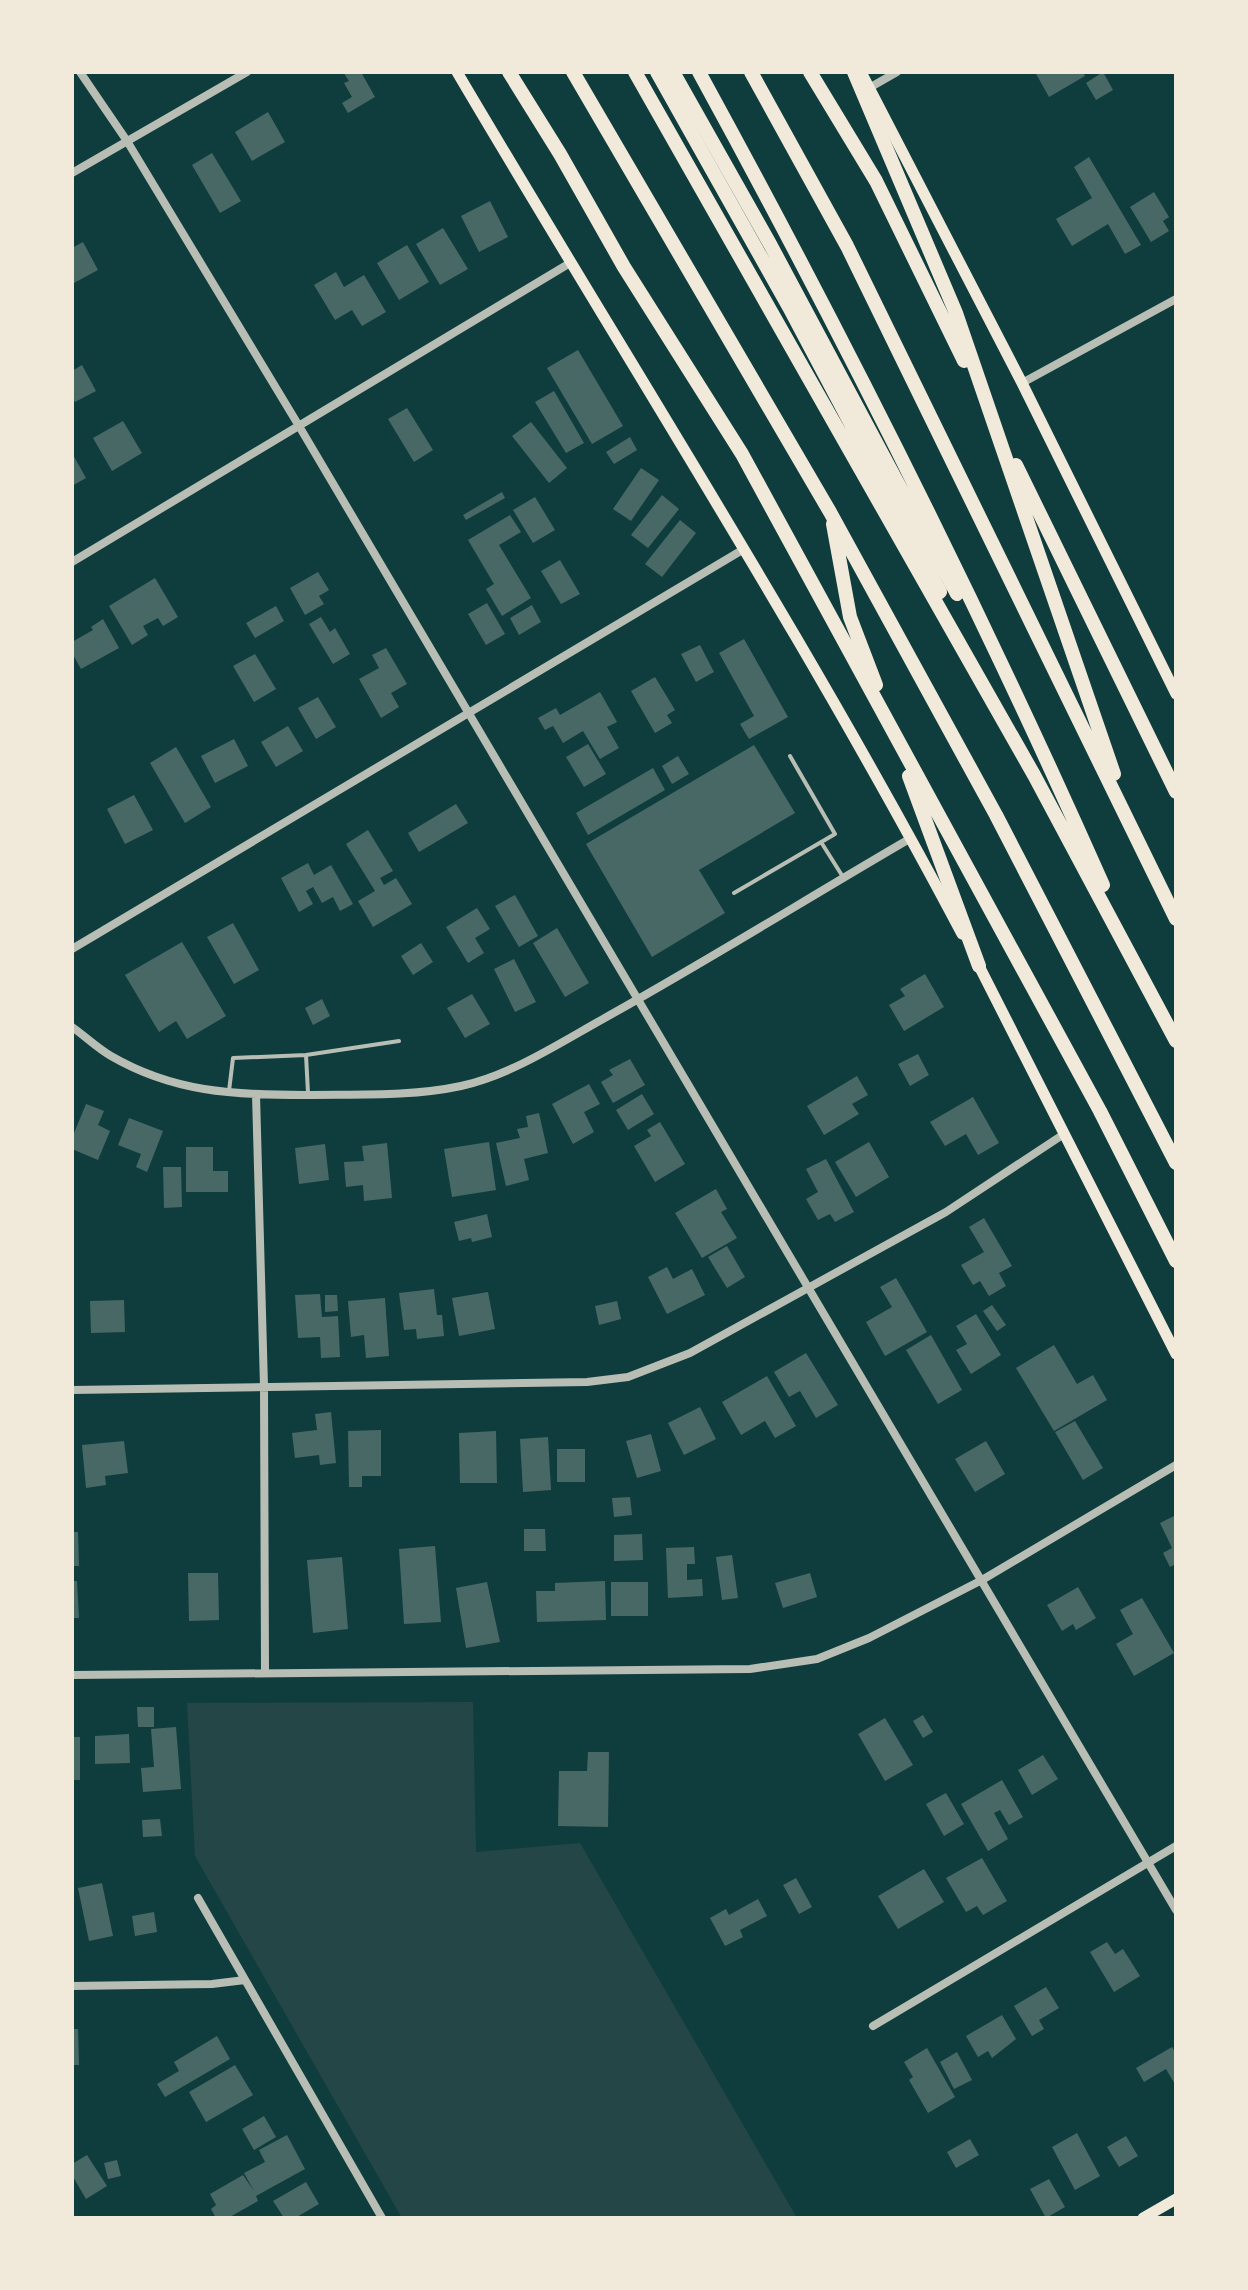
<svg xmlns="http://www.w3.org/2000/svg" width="1248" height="2290" font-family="'DM Sans',sans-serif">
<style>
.green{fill:#244646}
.building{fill:#486865}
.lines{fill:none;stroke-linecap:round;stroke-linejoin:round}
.service{stroke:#b8beb3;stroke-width:4}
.minor{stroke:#b8beb3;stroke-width:8}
.secondary{stroke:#f1e9da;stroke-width:11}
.motorway{stroke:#f1e9da;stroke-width:14}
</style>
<rect width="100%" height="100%" fill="#0f3d3e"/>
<path class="green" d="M473,1702L476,1852L580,1843L797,2218H402L195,1856L187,1703Z"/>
<path class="building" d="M343,72H361L375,97L348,113L342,103L352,97L344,83L349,81Z
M1035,72H1083L1085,76L1049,97Z
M1103,72L1113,90L1096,100L1086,83Z
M268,112L285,142L252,161L235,132Z
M212,153L241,201L220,213L192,165Z
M1089,157L1141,245L1125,254L1108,224L1072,246L1056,219L1092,198L1074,167Z
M1154,192L1169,217L1163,221L1169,231L1151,242L1130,207Z
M490,201L508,237L479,252L461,216Z
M443,228L468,269L440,285L416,244Z
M83,242L98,270L72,284V248Z
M407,245L429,282L399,300L377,263Z
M336,272L344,287L364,275L386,312L362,326L352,310L335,320L314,285Z
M578,350L623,426L592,444L547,368Z
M82,365L96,391L75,402L72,397V371Z
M554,391L584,443L566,453L535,402Z
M407,408L433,450L414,462L388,419Z
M123,421L142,453L112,471L93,438Z
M531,422L567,468L549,483L512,436Z
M630,437L637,450L614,464L606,452Z
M72,453L86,478L72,486Z
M641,468L659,480L631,521L613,509Z
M502,492L505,498L466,520L463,515Z
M662,495L679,509L648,548L631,535Z
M535,497L555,530L533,543L513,510Z
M510,515L521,532L499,545L531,598L502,616L486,589L494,584L468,540Z
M680,520L696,533L662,577L645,564Z
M560,560L580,594L561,604L541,571Z
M318,572L329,590L319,596L324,604L305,615L290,588Z
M155,578L178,617L163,626L158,618L143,626L148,635L132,645L109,606Z
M487,603L505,634L486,645L468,614Z
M532,605L541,622L519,635L510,618Z
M276,606L284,621L255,638L246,623Z
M321,617L330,632L335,628L350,654L333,664L309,624Z
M103,619L119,648L81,669L72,653V642L93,630L91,627Z
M744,639L788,717L749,739L740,724L754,716L719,653Z
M700,645L714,672L696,682L681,654Z
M386,648L407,684L391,693L399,707L381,718L359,679L379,668L372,655Z
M255,654L276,689L254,702L233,666Z
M655,677L675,710L667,715L672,723L655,733L631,691Z
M600,692L617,722L607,727L619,748L600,759L583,731L563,743L553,726L545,730L538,718L556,708L560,715Z
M318,697L336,727L316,739L298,708Z
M288,726L303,751L276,767L261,742Z
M234,739L248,766L215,783L201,756Z
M588,744L606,774L584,787L566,757Z
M754,745L795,813L699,870L725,913L652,957L586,844Z
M176,747L211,807L185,823L150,763Z
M678,756L689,774L672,784L662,766Z
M653,768L665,790L588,835L576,813Z
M134,795L153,830L125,844L107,809Z
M456,804L468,823L419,852L408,833Z
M368,830L393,871L380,878L384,885L396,878L412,904L373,927L358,901L375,891L346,844Z
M308,863L314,875L331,865L353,904L340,911L333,897L322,903L313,887L306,891L313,904L299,912L281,878Z
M515,895L538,936L519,947L495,906Z
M477,908L490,929L475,938L484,953L468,963L446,927Z
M233,923L259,970L234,984L207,937Z
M557,928L589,983L565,997L533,943Z
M182,942L226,1016L187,1039L176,1021L159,1032L125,975Z
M421,943L433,962L413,975L401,956Z
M514,959L536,1002L515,1012L494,969Z
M925,974L944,1007L904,1031L889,1005L905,996L900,989Z
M472,994L490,1024L465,1038L447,1008Z
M322,999L330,1016L313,1025L305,1008Z
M918,1054L929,1075L910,1086L898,1064Z
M630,1059L645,1085L613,1103L601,1082L613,1075L609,1070Z
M857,1076L868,1095L852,1104L859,1114L824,1135L807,1106Z
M589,1084L600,1104L584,1112L594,1132L573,1144L552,1104Z
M642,1094L654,1114L628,1130L616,1110Z
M973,1097L999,1143L978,1155L966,1134L945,1146L930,1122Z
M86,1104L104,1111L98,1125L110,1131L98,1160L72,1149V1138Z
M539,1113L548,1153L524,1159L529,1180L506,1186L496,1143L520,1138L517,1129L528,1127L526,1116Z
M129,1118L163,1131L147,1172L136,1167L141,1154L118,1145Z
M660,1122L685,1164L655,1182L634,1146L651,1136L647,1130Z
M489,1142L496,1190L452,1197L444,1149Z
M869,1142L889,1177L856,1197L835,1162Z
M387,1143L392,1198L364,1201L363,1185L346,1187L344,1162L364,1161L362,1146Z
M325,1144L329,1180L299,1184L295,1148Z
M186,1147H213V1171H228V1192H186Z
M826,1159L854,1212L835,1222L830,1214L818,1220L806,1199L818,1192L806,1169Z
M163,1167H181L182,1207L164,1208Z
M716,1189L727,1209L721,1212L737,1238L702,1258L675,1213Z
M487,1214L492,1237L472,1242L471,1238L459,1241L454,1222Z
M984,1218L1012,1266L999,1273L1006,1286L989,1296L980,1281L973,1285L961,1265L984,1252L969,1227Z
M727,1246L745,1277L727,1288L708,1257Z
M667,1267L673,1279L692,1269L705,1295L667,1314L648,1277Z
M896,1278L927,1332L885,1356L866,1322L892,1307L880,1287Z
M434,1289L437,1315H442L444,1336L417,1339L416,1329L404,1330L399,1293Z
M488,1292L495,1329L459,1336L452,1298Z
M320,1294L322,1317L338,1316L340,1357L321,1358L320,1337L298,1338L295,1295Z
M325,1295H337L338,1311L325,1312Z
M385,1298L389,1356L366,1358L364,1335L351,1337L348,1301Z
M124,1300L125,1332L91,1333L90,1301Z
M617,1301L621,1319L599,1325L595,1306Z
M992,1305L1006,1325L997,1331L983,1311Z
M976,1314L1001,1355L971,1374L956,1350L967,1344L956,1326Z
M931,1335L962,1390L938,1404L906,1350Z
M1054,1345L1077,1384L1093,1375L1107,1400L1054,1431L1016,1368Z
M806,1353L838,1405L816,1418L800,1391L789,1397L774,1372Z
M767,1376L796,1426L775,1438L765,1421L741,1435L722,1402Z
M700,1407L716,1439L684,1455L668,1423Z
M331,1412L336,1463L320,1465L319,1455L295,1458L292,1433L317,1430L315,1414Z
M1075,1421L1103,1468L1083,1480L1055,1432Z
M381,1430V1476H362V1487H349L348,1431Z
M496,1431L497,1483H460L459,1433Z
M651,1434L661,1471L637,1478L626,1441Z
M548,1437L551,1490L523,1492L520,1439Z
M124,1441L128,1473L105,1476L106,1485L86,1488L82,1445Z
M986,1441L1005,1474L975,1492L955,1459Z
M557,1449H585V1482H557Z
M630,1497L632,1515L614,1517L612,1498Z
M1176,1515V1564L1170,1567L1163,1553L1172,1548L1160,1523Z
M524,1529H545L546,1551H524Z
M72,1532H78L79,1566H72Z
M642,1534L643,1560L614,1561V1535Z
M435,1546L441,1622L404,1624L399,1549Z
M694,1547L695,1564H687V1580L702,1579L703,1596L668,1598L666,1548Z
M732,1555L738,1598L722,1600L716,1557Z
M342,1557L348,1629L313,1633L307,1560Z
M188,1573H218L219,1620L189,1621Z
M810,1573L817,1597L783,1608L775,1583Z
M72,1581H77L79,1618H72Z
M605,1581L606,1620L537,1622L536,1591H555V1583Z
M487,1582L500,1642L466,1648L456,1588Z
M611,1582H648V1616H611Z
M1078,1587L1096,1618L1076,1630L1073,1624L1062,1631L1047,1605Z
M1142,1598L1174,1653L1134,1676L1116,1644L1133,1634L1120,1610Z
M137,1707H154V1727H138Z
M923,1715L933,1732L923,1738L913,1721Z
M885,1718L913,1765L885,1781L858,1734Z
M176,1727L181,1789L143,1792L141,1768L154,1767L151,1729Z
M129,1734L130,1763L95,1764V1736Z
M72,1737H80V1780H72Z
M588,1752H609L608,1827L558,1826L559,1771H587Z
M1043,1755L1058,1779L1032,1795L1018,1770Z
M1002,1780L1023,1817L1009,1825L1000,1810L994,1813L1008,1839L988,1851L961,1804Z
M946,1793L964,1824L944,1836L926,1804Z
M160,1819L162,1836L143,1837L142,1820Z
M982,1858L1007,1901L983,1915L977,1906L966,1912L946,1878Z
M924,1869L944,1902L898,1929L878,1896Z
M796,1878L812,1907L799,1914L783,1885Z
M102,1883L113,1936L89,1941L78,1888Z
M758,1899L767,1916L740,1930L743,1937L725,1946L710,1918L726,1909L729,1915Z
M154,1912L157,1932L135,1936L132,1916Z
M1107,1942L1115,1954L1123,1949L1140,1976L1114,1992L1090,1952Z
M1046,1987L1059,2008L1039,2020L1044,2029L1032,2036L1014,2006Z
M1002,2015L1016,2039L992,2058L988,2051L978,2057L966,2036Z
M72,2029H78L79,2065H72Z
M217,2036L230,2059L165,2097L157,2084L179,2071L174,2062Z
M1172,2047L1176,2054V2086L1166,2069L1144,2082L1136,2068Z
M927,2048L955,2097L928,2113L909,2080L913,2077L904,2062Z
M957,2052L972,2080L954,2089L940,2062Z
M235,2065L253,2095L206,2122L189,2092Z
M264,2116L276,2137L254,2150L242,2129Z
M1077,2133L1100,2176L1075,2190L1052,2147Z
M287,2135L305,2169L256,2196L258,2201L228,2218H216L211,2209L216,2205L210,2194L243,2175L254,2191L244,2173L265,2162L259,2150Z
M1126,2136L1138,2156L1119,2167L1107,2147Z
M970,2139L979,2155L956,2168L947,2152Z
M87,2155L107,2186L86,2199L72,2175V2164Z
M117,2160L121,2176L108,2179L104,2163Z
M1049,2179L1065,2207L1046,2218L1030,2189Z
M306,2182L319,2204L295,2218H284L273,2201Z"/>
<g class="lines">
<path class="service" d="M821,842L843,877
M734,893L835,834L790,756
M306,1055L399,1041
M229,1091L233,1058L306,1055L308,1093"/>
<path class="minor" d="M80,72L127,141L299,426L1176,1910
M869,88L897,72
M72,173L247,72
M1022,383L1176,299
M72,562L570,263
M72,949L744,549
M72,1027C85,1036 97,1048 111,1056C173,1092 233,1095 304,1095C355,1094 410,1097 461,1086C511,1075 558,1044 603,1019C707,961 808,898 911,838
M256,1095L264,1386L265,1672
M72,1390L587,1382L628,1377L690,1353L946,1212L1064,1134
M72,1675L750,1669L817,1659L869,1638L982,1580L1176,1465
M198,1898L382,2218
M72,1986L212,1984L245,1980
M873,2026L1176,1846"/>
<path class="secondary" d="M457,72C626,359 807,640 962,934
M861,72L1022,383L1176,694
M976,960L1176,1354
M1143,2218L1176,2199"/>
<path class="motorway" d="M509,72L560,154L624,267L742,454L1100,1111L1176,1261
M573,72L830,512L996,815L1176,1163
M635,72L1034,775L1176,1041
M657,72L789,307L940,592
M673,72L770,244L957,594
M699,72C844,337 980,608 1103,885
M751,72L847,246L1176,919
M810,72L876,181L964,361
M854,72L956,313L1114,774
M1016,465L1176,792
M833,524L850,617L876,685
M909,776L979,966"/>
</g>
<rect width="1248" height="2290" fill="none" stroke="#f1e9da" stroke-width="148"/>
</svg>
